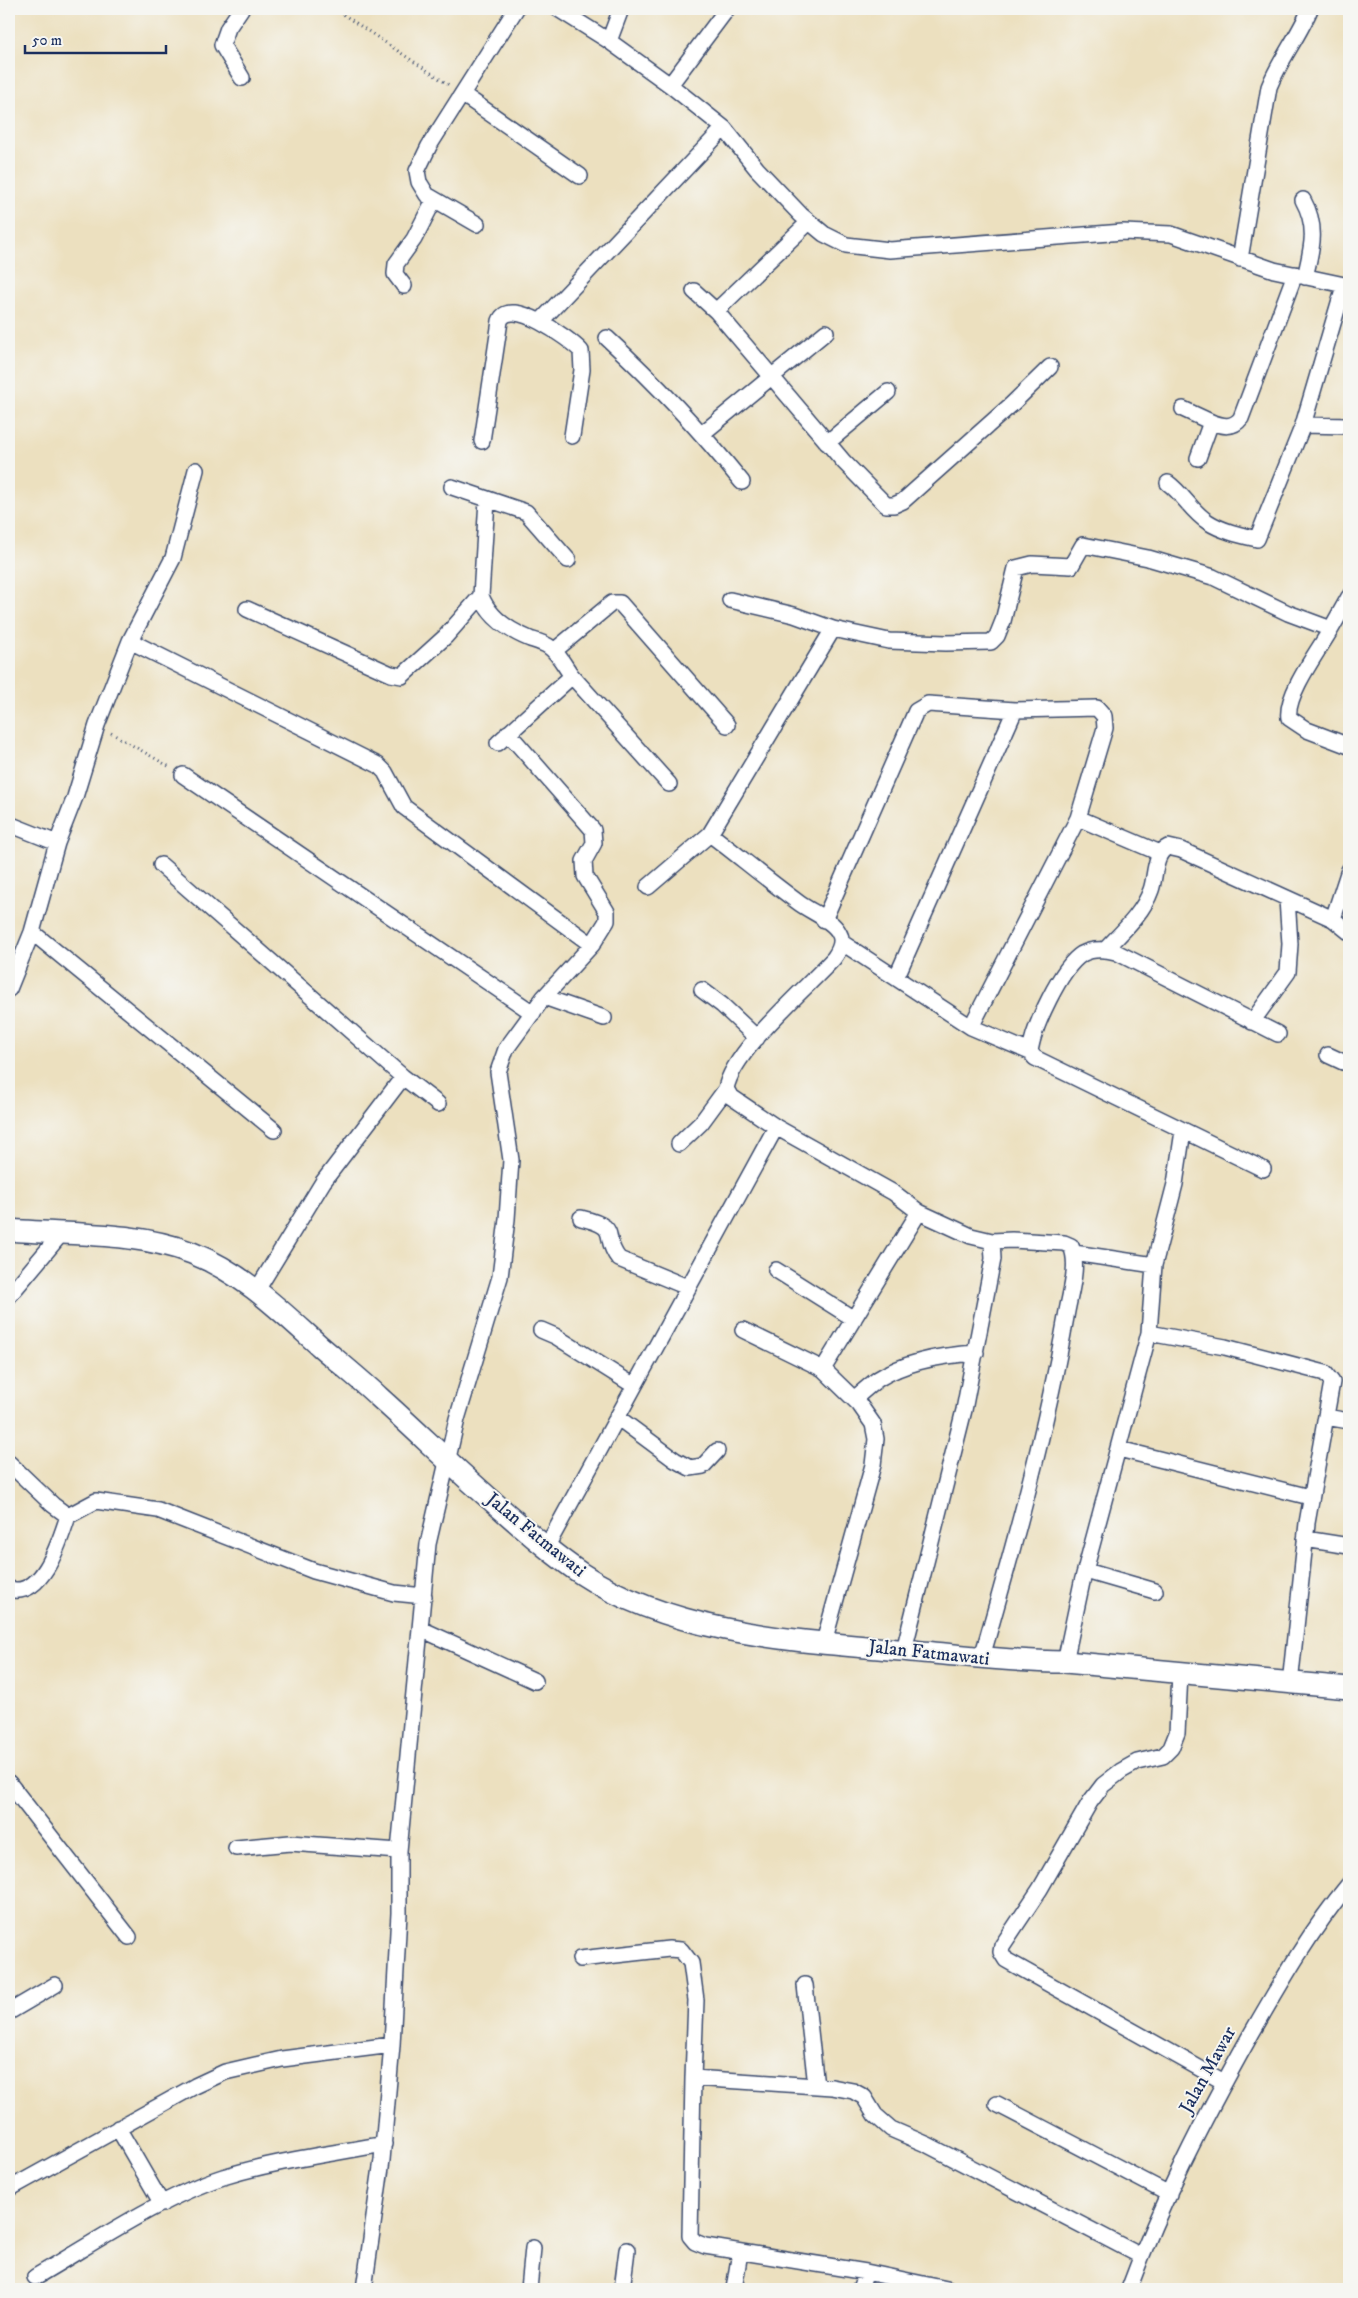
<svg xmlns="http://www.w3.org/2000/svg" width="1358" height="2298" font-family="'IM FELL DW Pica',serif">
<style>
.lines{fill:none;stroke-linecap:round;stroke-linejoin:round}
.street-casing{stroke:#3a4a6d;stroke-width:18}
.secondary-casing{stroke:#3a4a6d;stroke-width:24}
.path{stroke:#3a4a6d;stroke-width:3;stroke-dasharray:1 4;stroke-linecap:butt}
.street{stroke:#fff;stroke-width:15}
.secondary{stroke:#fff;stroke-width:21}
.labels{text-anchor:middle;dominant-baseline:central;stroke-width:4;stroke-linejoin:round;paint-order:stroke}
.street-label{font-size:19px;fill:#1b2f5e;stroke:#f6f6f2}
</style>
<rect width="100%" height="100%" fill="#f6f6f2"/>
<filter id="ink" filterUnits="userSpaceOnUse"><feTurbulence type="fractalNoise" baseFrequency=".02" numOctaves="2"/><feDisplacementMap in="SourceGraphic" scale="10" xChannelSelector="R" yChannelSelector="G"/><feConvolveMatrix kernelMatrix="1 2 1 2 8 2 1 2 1" color-interpolation-filters="sRGB"/></filter>
<filter id="wash" filterUnits="userSpaceOnUse"><feTurbulence type="fractalNoise" baseFrequency=".0096" numOctaves="4" result="noise"/><feDisplacementMap in="SourceGraphic" scale="20" xChannelSelector="R" yChannelSelector="G"/><feGaussianBlur stdDeviation="1.12" result="paint"/><feColorMatrix in="noise" values="0 0 0 0 0 0 0 0 0 0 0 0 0 0 0 0 0 1.4 0 .05"/><feComposite in="paint" operator="in"/></filter>
<g filter="url(#wash)">
<rect width="100%" height="100%" fill="#ece0bf"/>
</g>
<g filter="url(#ink)">
<g class="lines">
<g class="street-casing">
<path id="street" d="M241,9L228,28L222,45L242,78
M558,9L609,41L670,85L724,128L757,169L801,215L824,234L846,245L890,250L1123,232L1171,234L1274,270L1349,286
M609,41L621,9
M670,85L727,9
M462,94L580,176
M1303,200C1318,227 1312,248 1305,277
M477,224L427,195L419,182L417,171L429,146L516,9
M1240,259L1269,87C1280,59 1299,36 1310,9
M404,286L395,274L396,264L414,239L434,200
M694,291L716,311L844,462L886,505H894L903,501L1012,404L1050,367
M716,311L809,222
M540,322L724,128
M607,338C656,383 700,430 742,482
M1183,409L1211,422
M1303,425L1349,426
M703,433L826,332
M482,441L500,321C509,295 570,339 581,351L582,370L572,436
M827,443L888,392
M1198,458L1211,422C1222,426 1233,429 1241,418L1295,274
M1168,483C1183,494 1192,512 1208,522C1222,531 1240,535 1257,539L1303,425L1344,286
M452,487L526,512L568,560
M487,500L481,596C489,617 510,631 530,639C536,641 543,643 548,646C558,652 565,667 572,676
M730,600L794,615L833,629L889,641L946,643L991,642L997,636L1003,621L1016,568L1032,564L1071,566L1083,545L1148,558L1213,577L1288,613L1331,629L1349,597
M247,609L391,674L402,676L445,637L481,596
M1331,629C1319,650 1285,695 1289,718L1307,730L1349,746
M130,641L173,558L196,470
M554,651L612,603H620L727,725
M498,743L572,676L669,784
M183,775L533,1013
M1078,818L1160,853
M9,824L57,843L32,932L9,989
M710,834C740,857 769,881 799,903C811,912 833,920 839,933C844,941 839,951 834,958C807,988 732,1051 726,1089L730,1096L776,1127L894,1193L919,1212L971,1236L992,1241L1012,1240L1064,1243L1071,1246C1080,1266 1069,1296 1066,1317C1046,1432 1014,1545 982,1657
M57,843L75,797L97,725L130,641L378,765L385,772L404,807L592,945
M161,865L403,1077L438,1104
M648,887L710,834L833,629
M1333,919L1349,870
M824,920L916,711L928,704L1015,710L1097,708L1104,716L1105,728L1078,818L971,1027
M32,932L274,1130
M841,942L971,1027L1030,1052
M1106,949C1123,931 1143,913 1151,890C1156,877 1153,854 1168,847L1181,850L1333,919L1349,932
M896,978L1015,710
M702,990L722,1005L757,1038
M544,997L604,1018
M1252,1022L1288,972L1290,944L1287,899
M1328,1055L1343,1062H1349
M679,1144L701,1123L726,1089
M1263,1169L1035,1058L1030,1052C1033,1028 1061,967 1082,954C1093,948 1105,949 1116,952L1278,1034
M581,1218C623,1228 600,1235 619,1259L687,1287
M1074,1253L1154,1265
M776,1270L854,1319
M257,1290L323,1182L403,1077
M9,1296L61,1234
M541,1330L555,1336L633,1385
M743,1330L823,1369L859,1404L873,1424L876,1439L873,1465L824,1642
M1149,1333L1225,1347L1325,1373L1332,1382L1307,1523L1290,1684
M823,1369L919,1212
M854,1399C862,1392 870,1385 878,1379C907,1361 943,1355 976,1353
M617,1417L675,1460L690,1468L703,1466L717,1451
M1326,1417L1349,1421
M1119,1449L1310,1497
M9,1463L53,1505L68,1516L96,1501L158,1510L314,1571L394,1593L424,1596
M1305,1539L1349,1546
M546,1548L776,1127
M1086,1571L1155,1591
M9,1589C43,1599 60,1540 68,1516
M421,1629L535,1681
M904,1650L964,1410L993,1259L992,1241
M1065,1662L1082,1582L1149,1333L1154,1265L1175,1184L1183,1131
M1180,1674L1177,1733L1171,1748L1163,1756L1137,1762L1121,1771L1103,1785L1090,1802L1040,1889L1002,1946L1001,1952L1006,1960L1224,2082
M9,1783L129,1937
M236,1848L290,1843L399,1851
M580,1959L669,1949L681,1950L691,1963L696,2000L693,2078L690,2236L695,2242L705,2246L866,2272L947,2289
M805,1985L816,2086
M9,2012L55,1985
M693,2078L832,2087L853,2091L864,2097L875,2115L891,2129L928,2145L1141,2256
M997,2104L1169,2194
M118,2128L162,2204
M9,2189L195,2086L225,2072L282,2059L392,2045
M35,2277C92,2244 161,2197 223,2177C275,2161 330,2154 384,2144
M364,2289L382,2160L392,2045L399,1913V1851L428,1544L457,1419L500,1277L507,1219L511,1160L498,1072L506,1049L544,997L592,945L607,921V912L585,876L584,861L594,843L593,830L508,733
M529,2289L533,2248
M622,2289L627,2250
M734,2289L740,2252
M860,2289L866,2272
M1129,2289C1161,2201 1204,2118 1250,2036C1280,1984 1310,1931 1349,1884"/>
</g>
<g class="secondary-casing">
<path id="secondary" d="M9,1230C68,1235 136,1231 192,1253C243,1273 281,1311 321,1347C341,1364 361,1380 380,1398C417,1431 452,1466 490,1499C520,1525 549,1552 582,1574C676,1636 802,1641 911,1651C962,1655 1013,1662 1065,1662L1349,1688"/>
</g>
<path class="path" d="M335,9L449,85
M111,733L170,767"/>
<use href="#street" class="street"/>
<use href="#secondary" class="secondary"/>
</g>
</g>
<g class="labels">
<g class="street-label">
<text transform="translate(536 1535) rotate(39)">Jalan Fatmawati</text>
<text transform="translate(929 1653) rotate(6)">Jalan Fatmawati</text>
<text transform="translate(1208 2070) rotate(-61)">Jalan Mawar</text>
</g>
</g>
<rect width="1358" height="2298" fill="none" stroke="#f6f6f2" stroke-width="30"/>
<path d="M25 45v8h141v-8" fill="none" stroke="#1b2f5e" stroke-width="2.5"/>
<text x="32" y="45" font-size="15" fill="#1b2f5e" stroke="#f6f6f2" stroke-width="4" paint-order="stroke">50 m</text>
</svg>
